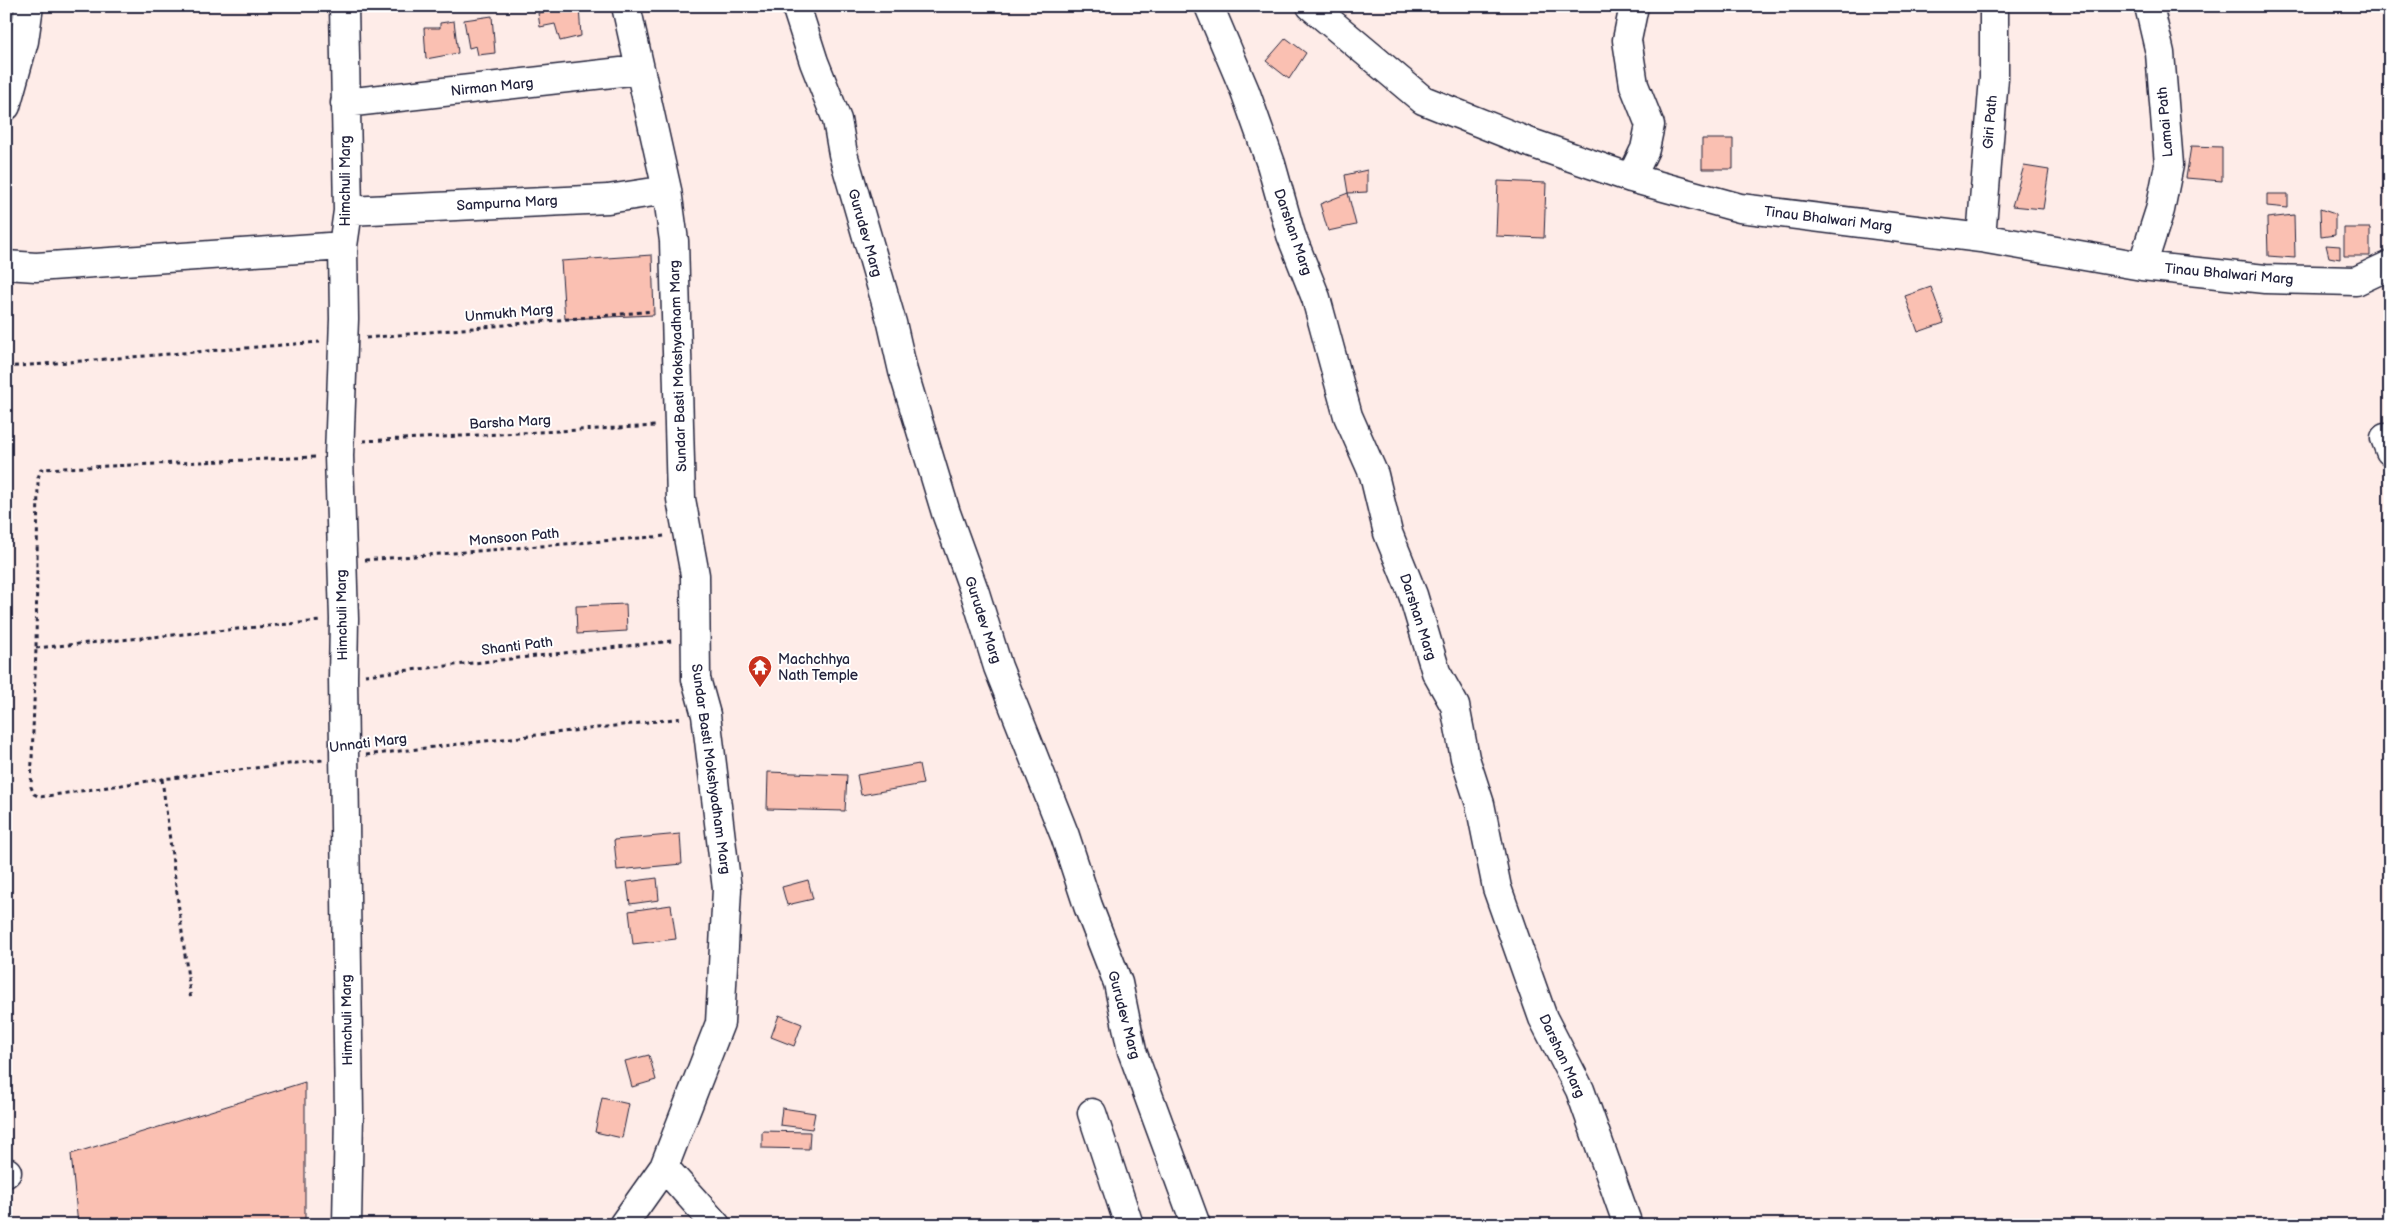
<svg xmlns="http://www.w3.org/2000/svg" width="2396" height="1231" font-family="'Balsamiq Sans',sans-serif">
<style>
.building{fill:#fac0b2;stroke:#22223b}
.lines{fill:none;stroke-linecap:round;stroke-linejoin:round}
.minor-casing{stroke:#22223b;stroke-width:31}
.path{stroke:#22223b;stroke-width:3;stroke-dasharray:4 4;stroke-linecap:butt}
.minor{stroke:#fff;stroke-width:28}
.labels{text-anchor:middle;dominant-baseline:central;stroke-width:4;stroke-linejoin:round;paint-order:stroke}
.street-label{font-size:14px;fill:#22223b;stroke:#fff}
.poi-label{font-size:14px;fill:#22223b;stroke:#fff;text-anchor:start}
</style>
<rect width="100%" height="100%" fill="#feece8"/>
<filter id="ink" filterUnits="userSpaceOnUse"><feTurbulence type="fractalNoise" baseFrequency=".02" numOctaves="2"/><feDisplacementMap in="SourceGraphic" scale="10" xChannelSelector="R" yChannelSelector="G"/><feConvolveMatrix kernelMatrix="1 2 1 2 8 2 1 2 1" color-interpolation-filters="sRGB"/></filter>
<g filter="url(#ink)">
<path class="building" d="M579,7L581,36L560,41L555,24L540,27L538,13Z
M492,16L495,53L478,55L476,46L469,48L464,20Z
M454,21L458,53L426,59L424,28H440V23Z
M1286,38L1306,53L1289,79L1266,61Z
M1702,139H1733V169H1702Z
M2191,146L2222,147V181L2186,178Z
M2024,166L2049,170L2043,209L2012,206Z
M1367,170V192L1348,193L1345,175Z
M2386,178L2390,179V192L2382,190Z
M1498,181L1546,183L1544,238L1496,236Z
M1348,193L1356,225L1328,231L1320,204Z
M2267,194H2288V208L2267,206Z
M2320,209L2335,214V235L2321,237Z
M2294,215L2295,258L2268,256L2267,218Z
M2344,228H2370V256H2344Z
M2326,245L2340,246V259L2329,257Z
M652,255L654,315L565,319L561,261Z
M1931,287L1944,323L1918,332L1905,296Z
M626,604L627,631L577,634L576,606Z
M919,764L923,784L861,795L857,775Z
M768,772L847,775L845,811L767,809Z
M680,834L682,864L617,870L614,840Z
M657,878L659,900L630,904L627,882Z
M808,880L813,899L787,905L782,887Z
M671,905L676,939L633,944L629,911Z
M779,1015L802,1024L794,1046L771,1037Z
M649,1055L656,1080L632,1087L625,1061Z
M305,1082V1225H78L71,1154Z
M602,1098L629,1104L622,1138L595,1132Z
M782,1108L815,1113L812,1129L780,1125Z
M762,1131L810,1132L809,1149L762,1148Z"/>
<g class="lines">
<g class="minor-casing">
<path id="minor" d="M344,6L348,211L343,246L344,319L339,456L344,619L343,678L349,1113L347,1225
M796,6L814,62L837,120L843,154L892,323L903,371L946,513L975,593L998,667L1065,836L1088,906L1118,983L1132,1051L1196,1225
M1209,6L1245,91L1271,164L1291,235L1316,298L1348,416L1374,475L1388,533L1413,595L1436,672L1455,706L1465,758L1480,804L1497,888L1543,1018L1580,1090L1628,1225
M1311,6L1423,100L1528,142L1631,178L1740,208L1981,238L2142,266L2265,279L2356,281L2390,265
M345,103L639,70
M6,106L24,41L29,6
M1631,178L1645,149L1650,125L1634,85L1627,40L1634,6
M348,211L608,199L667,190
M1981,238L1994,78V6
M6,265L36,267L343,246
M2142,266L2160,210L2169,165L2160,53L2149,6
M2385,438L2390,451
M1092,1113L1129,1225
M664,1167L716,1225
M6,1173L7,1172
M623,1225L664,1167L720,1023L727,889L706,715L696,679L695,575L681,499L674,241L667,190L626,6"/>
</g>
<path class="path" d="M366,338L653,311
M6,367L320,342
M363,441L657,426
M315,457L41,469L38,478L36,648L31,787L34,794L40,797L162,779L323,760
M365,560L665,536
M36,648L321,621
M365,675L672,641
M366,755L683,718
M162,779L191,1001"/>
<use href="#minor" class="minor"/>
</g>
</g>
<defs>
<g id="temple-pin" transform="scale(1.25)"><path d="M0 17L-7.5 6A9.5 9.5 0 1 1 7.5 6Z" fill="#c8321e" stroke="#fff"/><path d="M0-6L5-2H3V0L6.5 2.5H4V6H1.5V3h-3V6H-4V2.5H-6.5L-3 0V-2H-5Z" fill="#fff"/></g>
</defs>
<g fill-rule="evenodd">
<use href="#temple-pin" x="760" y="667"/>
</g>
<g class="labels">
<g class="street-label">
<text transform="translate(492 87) rotate(-6)">Nirman Marg</text>
<text transform="translate(1990 122) rotate(-85)">Giri Path</text>
<text transform="translate(2165 122) rotate(-95)">Lamai Path</text>
<text transform="translate(345 181) rotate(-90)">Himchuli Marg</text>
<text transform="translate(507 203) rotate(-3)">Sampurna Marg</text>
<text transform="translate(1828 219) rotate(7)">Tinau Bhalwari Marg</text>
<text transform="translate(1293 232) rotate(71)">Darshan Marg</text>
<text transform="translate(865 233) rotate(74)">Gurudev Marg</text>
<text transform="translate(2229 274) rotate(5)">Tinau Bhalwari Marg</text>
<text transform="translate(509 313) rotate(-5)">Unmukh Marg</text>
<text transform="translate(678 366) rotate(-92)">Sundar Basti Mokshyadham Marg</text>
<text transform="translate(510 422) rotate(-3)">Barsha Marg</text>
<text transform="translate(514 537) rotate(-5)">Monsoon Path</text>
<text transform="translate(342 615) rotate(-91)">Himchuli Marg</text>
<text transform="translate(1418 617) rotate(72)">Darshan Marg</text>
<text transform="translate(983 620) rotate(72)">Gurudev Marg</text>
<text transform="translate(517 646) rotate(-7)">Shanti Path</text>
<text transform="translate(368 743) rotate(-7)">Unnati Marg</text>
<text transform="translate(711 769) rotate(82)">Sundar Basti Mokshyadham Marg</text>
<text transform="translate(1124 1015) rotate(75)">Gurudev Marg</text>
<text transform="translate(347 1020) rotate(-91)">Himchuli Marg</text>
<text transform="translate(1562 1056) rotate(65)">Darshan Marg</text>
</g>
<g class="poi-label">
<text x="778" y="659">Machchhya<tspan x="778" dy="16">Nath Temple</tspan></text>
</g>
</g>
<rect width="2396" height="1231" fill="none" stroke="#fff" stroke-width="25"/>
<rect x="12" y="12" width="2371" height="1206" fill="none" stroke="#22223b" stroke-width="2" filter="url(#ink)"/>
</svg>
